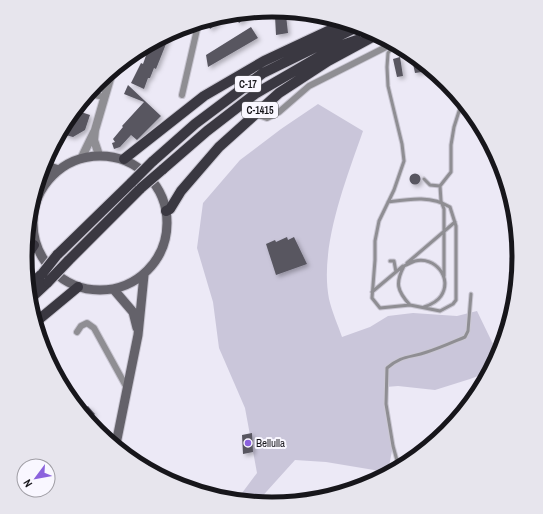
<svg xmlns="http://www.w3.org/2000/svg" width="543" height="514" font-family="'Archivo Narrow',sans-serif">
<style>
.green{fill:#cac6da}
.building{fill:#585661;filter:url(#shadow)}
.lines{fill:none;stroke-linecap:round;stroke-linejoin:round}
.service-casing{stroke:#cac7d3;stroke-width:5}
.minor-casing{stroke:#cac7d3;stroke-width:8}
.tertiary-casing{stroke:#cac7d3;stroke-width:10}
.secondary-casing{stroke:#cac7d3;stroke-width:11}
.trunk-casing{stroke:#cac7d3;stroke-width:12}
.service{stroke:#8f8e93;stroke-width:3}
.minor{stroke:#8f8e93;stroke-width:6}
.tertiary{stroke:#8f8e93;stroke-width:8}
.secondary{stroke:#64626a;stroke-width:9}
.trunk{stroke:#3a3841;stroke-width:10}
.trunk-bridge-casing{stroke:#cac7d3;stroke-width:12;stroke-linecap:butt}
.trunk-bridge{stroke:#3a3841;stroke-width:10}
.poi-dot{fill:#8b62dd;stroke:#f9f7ff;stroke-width:1.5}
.labels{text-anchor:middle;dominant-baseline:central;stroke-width:4;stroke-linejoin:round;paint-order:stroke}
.shield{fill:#f9f7ff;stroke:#5b5a5f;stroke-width:1}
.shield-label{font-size:10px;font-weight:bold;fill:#17161b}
.poi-label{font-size:11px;fill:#17161b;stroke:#f9f7ff;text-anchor:start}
.rim{fill:none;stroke:#17161b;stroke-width:5}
</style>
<defs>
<filter id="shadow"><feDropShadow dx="2.5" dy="2.5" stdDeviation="2" flood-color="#0004"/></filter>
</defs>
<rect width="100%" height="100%" fill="#ece9f6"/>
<path class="green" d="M318,104L363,131C346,180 319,247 329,299C332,312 338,325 342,337L370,327L388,316L413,313L457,316L477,311L492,342L499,353L486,373L470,379L435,390L398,386L386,387L393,446L388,471L386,472L326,462L295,460L258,501L241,498L242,493L257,473L245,408L219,348L213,302L197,248L203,203L240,160L281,129Z
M517,251L518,257L515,273L509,258Z"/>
<path class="building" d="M270,10L276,11L277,16L286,15L288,33L276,35L275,16L271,17Z
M252,14L239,23L235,17L241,16Z
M223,20L210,29L207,23L210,22Z
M251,27L258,38L208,67L206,55Z
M170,34L156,69L154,68L150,78H148L144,89L131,83L141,63L143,64L149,47Z
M400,57L403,76L397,77L393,59Z
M412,59L429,71L415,73Z
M128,85L161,116L137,140L131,135L120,147L114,149L112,143L115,142L113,139L123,127L122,126L144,102L124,94Z
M78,111L90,115L85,130L73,137L62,134Z
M409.5 179a5.5 5.5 0 1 1 11 0a5.5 5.5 0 1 1-11 0Z
M287,237L288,240L294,237L307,264L276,275L266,244L275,240L276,242Z
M88,406L95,414L89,419L82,410Z
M252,433L253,452L243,454L242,435Z"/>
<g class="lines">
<g class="service-casing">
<path id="service" d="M424,179L430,185L440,186L441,201L444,209V276
M440,186L451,172V145L454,127L461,105
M388,202C409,199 431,195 450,207L456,226V300L453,304L440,311L410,305L380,308L372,298L375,260V241L379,221L394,190L404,161L402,144L388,86L387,67L388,53L393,47
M390,261H394L396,272
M407,263L455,222
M372,292L403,266
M410,305C397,291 395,283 404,266C408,264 412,262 415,261C435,256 453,278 441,296C437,302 430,305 424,307
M398,464L393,446L386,404L387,368C402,355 410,358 427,352C440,348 453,342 465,337L468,331L471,294"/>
</g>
<g class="minor-casing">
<path id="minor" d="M89,94L105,97
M182,95L198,25
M256,114L267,118L279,112L309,86L390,45
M77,332L81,326L87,323L94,328L127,388"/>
</g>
<g class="tertiary-casing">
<path id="tertiary" d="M99,155L94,140L95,130L112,72
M81,159L94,132"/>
</g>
<g class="secondary-casing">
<path id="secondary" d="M33 223a67 67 0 1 1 134 0a67 67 0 1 1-134 0Z
M43,165L59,170
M115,291L133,312L137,328
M116,444L138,335L144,275"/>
</g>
<g class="trunk-casing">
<path id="trunk" d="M124,159L204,96L264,61L343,24
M152,162L195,124L263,73L357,27
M162,170L207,131L255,94L334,48L357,40
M166,211L170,209L181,191L219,147L279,93L328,61L376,35
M57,255L132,182
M25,258L34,245
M68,261L141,188
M30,285L42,274
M32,297L48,282
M37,321L78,287"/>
</g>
<use href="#service" class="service"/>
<use href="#minor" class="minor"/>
<use href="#tertiary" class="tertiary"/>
<use href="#secondary" class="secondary"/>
<use href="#trunk" class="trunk"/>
<g class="trunk-bridge-casing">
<path id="trunk-bridge" d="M132,182L152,162
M141,188L162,170
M42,274L57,255
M48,282L68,261"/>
</g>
<use href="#trunk-bridge" class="trunk-bridge"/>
</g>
<circle class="poi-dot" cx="248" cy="443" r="4"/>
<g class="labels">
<g class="shield">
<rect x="235" y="76" width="26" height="16" rx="3"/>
<rect x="242" y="102" width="36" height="16" rx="3"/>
</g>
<g class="shield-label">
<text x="248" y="84">C-17</text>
<text x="260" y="110">C-1415</text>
</g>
<g class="poi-label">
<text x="256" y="443">Bellulla</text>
</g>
</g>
<path d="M0 0H543V514H0ZM32 257a240 240 0 1 1 480 0a240 240 0 1 1-480 0Z" fill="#e7e5ed" fill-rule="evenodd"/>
<path class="rim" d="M32 257a240 240 0 1 1 480 0a240 240 0 1 1-480 0Z"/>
<g transform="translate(36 478) rotate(238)"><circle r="19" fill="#f9f7ff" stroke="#9f9da4"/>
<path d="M0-3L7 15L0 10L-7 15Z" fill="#8b62dd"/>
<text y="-6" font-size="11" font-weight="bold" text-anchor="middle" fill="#17161b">N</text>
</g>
</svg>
